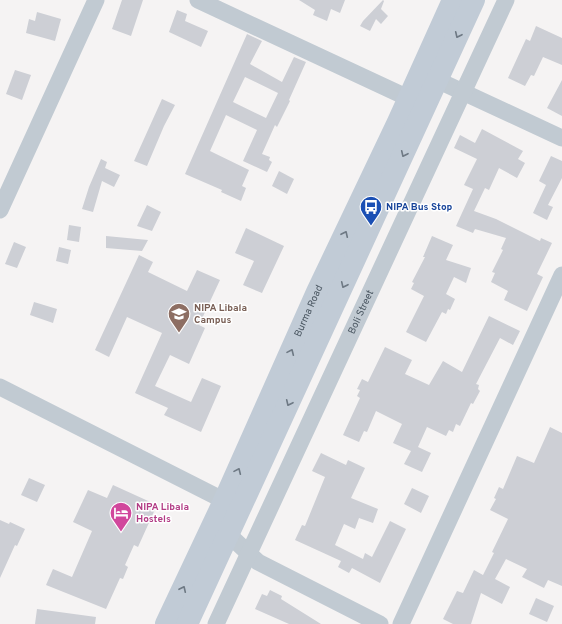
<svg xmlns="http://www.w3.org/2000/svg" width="562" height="624" font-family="Overpass,sans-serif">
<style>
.building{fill:#cdcfd5;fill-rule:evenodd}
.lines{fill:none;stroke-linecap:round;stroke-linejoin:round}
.minor{stroke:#c1cad2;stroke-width:17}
.secondary{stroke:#c1cbd6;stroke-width:22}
.oneway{stroke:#6e7984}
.labels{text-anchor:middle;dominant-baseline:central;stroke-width:3;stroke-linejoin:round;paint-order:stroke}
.transit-label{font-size:10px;font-weight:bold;fill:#164399;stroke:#fff;text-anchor:start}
.education-label{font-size:10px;font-weight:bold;fill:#785e54;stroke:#fff;text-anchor:start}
.street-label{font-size:10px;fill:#4a5661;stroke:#fff}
.hotel-label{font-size:10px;font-weight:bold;fill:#b23c85;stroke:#fff;text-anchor:start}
</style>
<rect width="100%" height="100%" fill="#f5f3f3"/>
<path class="building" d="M122,0H143L131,36L112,29Z
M299,0H345L340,13L331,9L327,21L313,15L315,10Z
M383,0L384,1L381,9L388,16L381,24L376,19L370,31L360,26L363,21Z
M177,10L187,14L185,21L208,31L201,47L169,32Z
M37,12L61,19L55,41L26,33L29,19L35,21Z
M536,26L562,38V65L543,57L534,76L531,75L525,86L508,78L526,39L530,41Z
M247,34L262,41L250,64L282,82L294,57L306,62L289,100L290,101L277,127L275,125L262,154L270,157L269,160L272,162L267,172L243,161L257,130L226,115L210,151L249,170L242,186L246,188L241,201L221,192L222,190L185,174ZM245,77L278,93L266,118L233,102Z
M15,70L31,75L22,100L6,94Z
M562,80V116L547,108Z
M162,99L175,105L164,126L147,166L134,161Z
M482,129L523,151L518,159L525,163L517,178L499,168L489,190L485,188L474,211L496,219L540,241L541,238L552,243L537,274L543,277L527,311L504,300L508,291L491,282L495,273L492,272L503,250L501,249L506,238L475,229L473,233L456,226L473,189L464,185L477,159L454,148L460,135L475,143Z
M551,156L562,161V178L548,205L553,207L547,220L533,213L546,185L539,181Z
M101,159L107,162L105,168L120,175L114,187L102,181L93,212L82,209L89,187Z
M279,171L294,179L287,194L272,186Z
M147,205L161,212L152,231L137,226Z
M69,225L81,227L79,242L67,240Z
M246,228L284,246L262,293L243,285L254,261L235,253Z
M106,236L148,240L142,251L106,248Z
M432,236L453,245L446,260L471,268L466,283L454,277L446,294L455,299L450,310L448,309L446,314L442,312L426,342L406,332L424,296L411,289L414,283L412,282L425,257H423Z
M14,242L26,247L17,268L5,264Z
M59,247L71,250L68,264L56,261Z
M139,255L153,262L148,272L187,291L197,270L220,280L199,325L205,328L189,364L170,355L155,386L191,402L202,378L221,386L201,432L164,415L168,408L135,393L162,333L127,317L109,357L95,350Z
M34,302L57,309L53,323L30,315Z
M489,316L520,331L513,345L500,338L476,384L479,385L478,389L480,391L473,404L471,403L460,426L456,424L453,432L449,430L446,436L427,427L418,447L431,453L422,472L404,464L411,451L393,443L402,424L376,411L367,432L364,431L359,442L343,435L360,398L357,396L360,390L357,389L362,379L368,382L385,347L412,360L405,374L429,385L443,361L462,372Z
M550,427L562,433V586L548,580L544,588L522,577L527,569L506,559L495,579L510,587L502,604L481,593L471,624H453L443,619L457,591L463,593L474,570L483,575L494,553L492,552L508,519L490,510L496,499L494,498L499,487L503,489L517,456L534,463Z
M321,453L346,465L348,460L365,468L351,498L378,509L373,523L359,518L355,529L344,524L335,545L363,559L365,553L372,557L390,521L406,529L380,583L352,568L349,573L338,567L341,561L295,540L302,525L305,526L325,477L312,471Z
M29,478L45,485L37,502L21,495Z
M113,485L157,505L138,547L134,545L125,565L128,567L123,579L120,578L106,609L46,585L53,569L72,577L92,531L73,522L88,490L107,498Z
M412,488L429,496L421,513L404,504Z
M0,520L9,524L10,522L25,529L17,546L15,545L0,578Z
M270,590L282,596L281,599L321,624H289L255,609L262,594L267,596Z
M536,598L554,606L547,622L529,614Z
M37,609L96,617L95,624H35Z"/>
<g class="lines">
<g class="minor">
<path d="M198,0L419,103"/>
<path d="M437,80L562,138"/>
<path d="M0,210L96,0"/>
<path d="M0,387L235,506"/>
<path d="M229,535L258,562L380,624"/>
<path id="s1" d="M216,624L506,0"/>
<path d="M401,624L562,275"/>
</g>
<g class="secondary">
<path id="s2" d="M166,624L224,501L317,292L398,122L453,0"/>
<path d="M187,624L474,0"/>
</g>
</g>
<defs><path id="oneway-chevron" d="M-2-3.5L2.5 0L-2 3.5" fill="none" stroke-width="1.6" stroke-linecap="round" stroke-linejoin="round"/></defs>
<g class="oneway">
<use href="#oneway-chevron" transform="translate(458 35) rotate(115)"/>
<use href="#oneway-chevron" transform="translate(404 154) rotate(115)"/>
<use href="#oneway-chevron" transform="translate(345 234) rotate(-65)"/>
<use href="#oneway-chevron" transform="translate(344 285) rotate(115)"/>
<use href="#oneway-chevron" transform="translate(291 352) rotate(-66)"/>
<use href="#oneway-chevron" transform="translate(289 403) rotate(115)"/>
<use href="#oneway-chevron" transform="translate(238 471) rotate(-66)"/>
<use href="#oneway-chevron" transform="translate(183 589) rotate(-65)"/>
</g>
<defs>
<g id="bus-pin" transform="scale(1.15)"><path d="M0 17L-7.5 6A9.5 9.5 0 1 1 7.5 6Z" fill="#1a4fb4" stroke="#fff"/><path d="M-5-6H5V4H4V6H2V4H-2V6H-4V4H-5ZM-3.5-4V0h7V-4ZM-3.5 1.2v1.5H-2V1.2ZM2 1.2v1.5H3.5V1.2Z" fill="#fff"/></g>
<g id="university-pin" transform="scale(1.15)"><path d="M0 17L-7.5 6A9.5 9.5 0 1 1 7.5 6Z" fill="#8d6e63" stroke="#fff"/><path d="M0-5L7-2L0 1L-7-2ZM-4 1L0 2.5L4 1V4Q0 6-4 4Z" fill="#fff"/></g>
<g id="hotel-pin" transform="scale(1.15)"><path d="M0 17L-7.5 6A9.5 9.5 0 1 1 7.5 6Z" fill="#d1479c" stroke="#fff"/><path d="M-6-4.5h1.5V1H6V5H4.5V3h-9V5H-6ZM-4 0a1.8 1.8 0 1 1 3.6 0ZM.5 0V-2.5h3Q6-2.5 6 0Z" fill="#fff"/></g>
</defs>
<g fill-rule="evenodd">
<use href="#bus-pin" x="371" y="207"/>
<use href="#university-pin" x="179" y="314"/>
<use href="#hotel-pin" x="121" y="513"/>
</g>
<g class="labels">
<g class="transit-label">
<text x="386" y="207">NIPA Bus Stop</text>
</g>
<g class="education-label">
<text x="194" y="308">NIPA Libala<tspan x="194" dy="12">Campus</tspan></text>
</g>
<g class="street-label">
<text stroke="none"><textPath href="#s2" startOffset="344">Burma Road</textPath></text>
<text stroke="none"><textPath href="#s1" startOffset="344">Boli Street</textPath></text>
</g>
<g class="hotel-label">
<text x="136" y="507">NIPA Libala<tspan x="136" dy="12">Hostels</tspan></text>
</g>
</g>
</svg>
